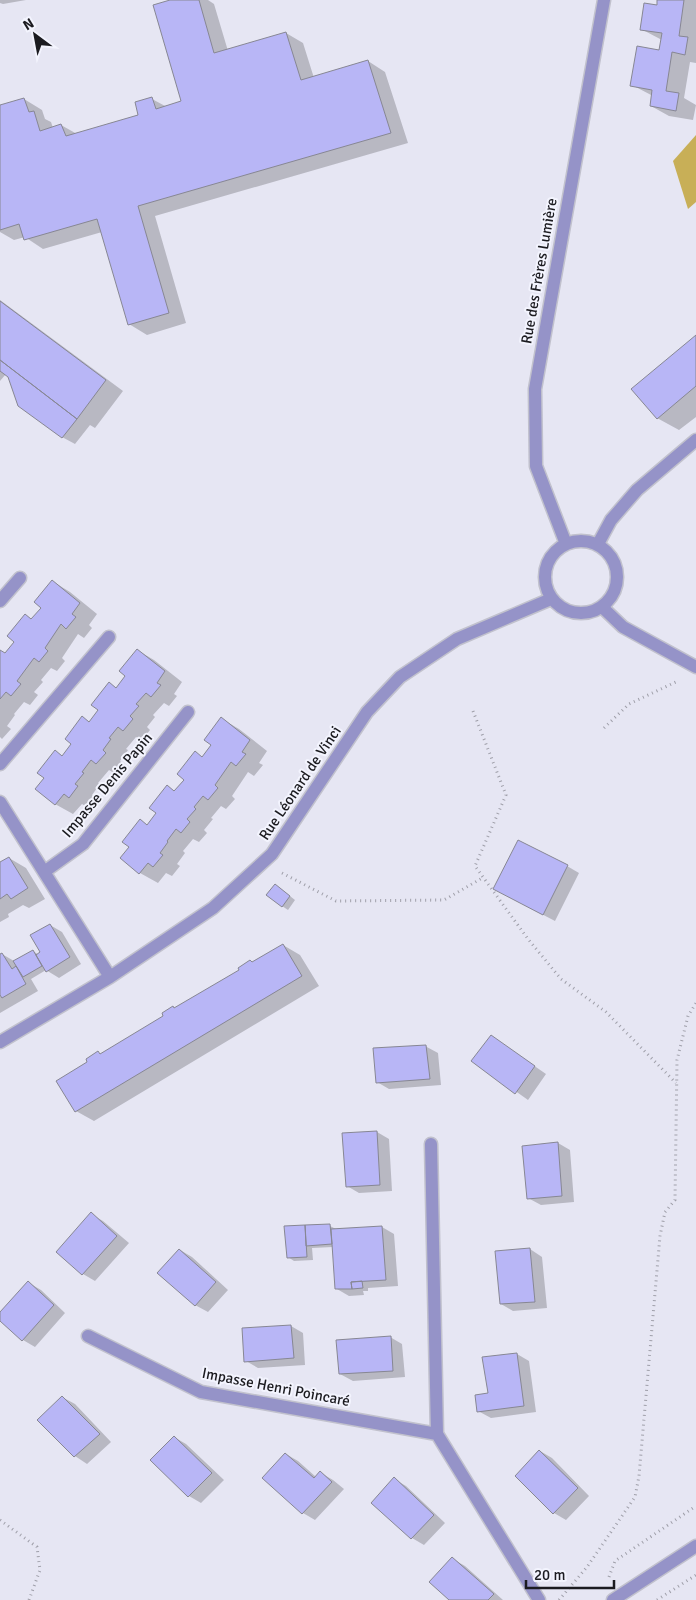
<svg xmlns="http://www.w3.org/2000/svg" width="696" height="1600" font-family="Signika,sans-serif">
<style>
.forest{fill:#c8af57}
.shadow{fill:#0003}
.building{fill:#b8b6f6;stroke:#878793}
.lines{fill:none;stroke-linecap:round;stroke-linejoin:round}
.street-casing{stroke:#c1c1cd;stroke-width:15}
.path{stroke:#9f9fa9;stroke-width:3;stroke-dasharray:1 4;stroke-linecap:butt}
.street{stroke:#9593c8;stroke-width:12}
.labels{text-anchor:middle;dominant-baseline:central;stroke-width:4;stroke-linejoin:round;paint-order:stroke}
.street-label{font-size:15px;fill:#1b1b20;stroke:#f3f4fe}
</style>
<rect width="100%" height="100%" fill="#e6e6f3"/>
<path class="forest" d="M696,135V202L688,209L673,161Z"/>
<path class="shadow" d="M0,0H26L3,4L0,3Z
M175,0H208L214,4L228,51L286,33L303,43L314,78L368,61L385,72L408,143L155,216L186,323L147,335L129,324L102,232L43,249L25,237L14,240L0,232V107L24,99L42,110L45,119L51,122L53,128L61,125L77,134L140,115L152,99L167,107L183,102Z
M659,0H696V63L690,62L684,98L696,105L693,120L669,116L651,106L653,96L632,85L660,51L662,40L641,29L658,7Z
M0,300L123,391L95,428L90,425L75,444L62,437L9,376L6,374L0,381Z
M696,337V417L679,430L657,418Z
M52,581L70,592L97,614L89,625L92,628L84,638L78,634L62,658L65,661L57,671L51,668L41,680L43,682L34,692L38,695L30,705L24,702L14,714L15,715L7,726L11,729L2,739L0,737V651L6,654L15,642L25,615L33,620L42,608Z
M137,650L154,660L182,682L174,694L177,696L169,706L164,703L153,715L155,717L147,727L150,730L142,740L136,737L126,749L128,750L120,761L123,764L114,773L109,770L98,783L100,784L92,795L95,797L87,807L82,804L73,814L55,804L46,778L56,752L63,756L73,744L83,718L90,722L100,710L110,684L117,688L127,676Z
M222,719L239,729L267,751L259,763L263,765L254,776L248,772L232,796L235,799L226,809L221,806L211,818L213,819L204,830L207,833L199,842L193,839L183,851L185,853L177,864L180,866L172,876L166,873L158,883L140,873L121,858L131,847L141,821L148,825L158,813L168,787L175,791L212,745Z
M9,858L26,868L45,899L29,908L23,905L8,914L9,917L0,922V864Z
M567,866L579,873L555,921L507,896Z
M281,889L295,900L288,910L282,906Z
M50,925L62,932L81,964L59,978L46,970L31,979L38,991L0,1013V955L2,954L14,961L33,951L39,955L42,952Z
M283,945L300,955L319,986L94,1121L76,1111L89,1062L98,1053L101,1055Z
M491,1036L546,1074L528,1100L473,1061Z
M425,1046L438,1053L441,1085L389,1089L377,1082Z
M377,1132L389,1139L392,1191L359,1193L347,1186Z
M558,1143L570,1150L574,1202L541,1205L528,1198Z
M91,1214L103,1221L129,1243L95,1281L83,1274L58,1251Z
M330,1226L336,1229L382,1227L394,1234L398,1286L368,1288V1291H363L364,1295L349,1296L337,1289L333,1247L312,1248L313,1260L294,1261L288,1257Z
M530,1249L542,1257L547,1308L513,1311L501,1304Z
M180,1250L192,1257L228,1290L208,1312L195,1305Z
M29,1283L41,1290L65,1313L35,1347L23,1340L0,1319V1314Z
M291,1326L303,1333L305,1365L258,1368L246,1361Z
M390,1337L402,1344L405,1377L353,1381L340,1374Z
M517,1354L529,1361L536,1412L491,1418L478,1411Z
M62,1397L75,1404L111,1442L87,1464L75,1456L39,1420Z
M174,1437L186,1444L224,1480L201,1503L189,1496L151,1460Z
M540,1451L552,1458L589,1496L566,1520L554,1513Z
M286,1454L298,1461L316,1477L321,1473L333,1480L344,1489L315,1520L303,1513L264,1478Z
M394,1479L406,1486L445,1523L424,1545L412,1538L372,1502Z
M453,1559L465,1566L503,1600H450Z"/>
<path class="building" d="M170,0H199L214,53L286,32L301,80L368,60L391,133L138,206L169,313L128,325L97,219L24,240L19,224L0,230V105L24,98L29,112L34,111L40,131L61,124L66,136L138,115L135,102L152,97L156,109L181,101L153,5Z
M657,0H684L679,36L688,37L685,55L672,52L666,91L679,93L676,111L650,106L652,90L630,86L637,46L659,50L662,33L640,30L644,3L657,5Z
M0,301L106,380L77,419L0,360Z
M696,335V386L657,419L631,389Z
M0,360L77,419L62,438L18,406L8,377L0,371Z
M52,580L80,603L72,614L76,617L66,629L61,624L45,648L48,651L39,662L34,658L17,681L21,684L11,696L6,692L0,699V650L5,653L14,642L7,636L25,614L31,619L41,608L34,602Z
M137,649L165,671L157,683L161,685L151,697L146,693L136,704L139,706L130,716L133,719L123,731L118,727L109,738L111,739L103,750L106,753L96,764L91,760L82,772L84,773L75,784L78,786L69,798L64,794L55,805L35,789L44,778L37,773L55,750L62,756L71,744L65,739L82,716L89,722L98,710L91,705L109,682L116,688L125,676L119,671Z
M221,717L250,740L242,752L246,754L236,766L231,762L215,785L218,788L208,800L203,796L194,807L196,809L187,819L190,822L181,833L176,829L167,841L168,842L160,853L163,855L153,867L148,863L139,874L120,858L129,847L122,842L140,819L147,825L156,813L149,808L167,785L174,791L184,780L177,774L195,751L202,757L211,745L204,740Z
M518,840L568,865L543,915L493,889Z
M9,857L28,888L11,899L7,894L0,899V862Z
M275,884L290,896L282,907L266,895Z
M50,924L70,957L46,972L36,955L40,952L30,935Z
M283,944L302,976L75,1112L56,1081L87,1062L86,1059L98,1051L100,1054L163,1016L162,1013L173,1006L174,1008L239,970L238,968L250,960L252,962Z
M33,950L42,966L23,977L13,961Z
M2,953L12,969L16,966L26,984L2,998L0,995V954Z
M491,1035L535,1066L515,1094L471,1061Z
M426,1045L430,1079L376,1083L373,1048Z
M377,1131L380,1185L346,1187L342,1133Z
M558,1142L562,1196L527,1199L522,1146Z
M91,1212L117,1236L82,1275L56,1252Z
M330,1224L332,1244L306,1246L305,1225Z
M305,1225L307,1257L287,1258L284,1226Z
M382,1226L386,1280L351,1282L352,1289H335L331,1229Z
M530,1248L535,1302L500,1304L495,1251Z
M179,1249L216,1282L195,1306L157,1273Z
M28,1281L54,1305L22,1341L0,1321V1312Z
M362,1281L363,1288L352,1289L351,1282Z
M291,1325L294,1358L244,1362L242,1328Z
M391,1336L393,1371L339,1374L336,1340Z
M517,1353L524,1406L477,1412L475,1395L488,1393L482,1357Z
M62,1396L100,1434L74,1457L37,1420Z
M174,1436L212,1473L188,1497L150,1460Z
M539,1450L578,1488L553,1514L515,1476Z
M285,1453L314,1478L320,1471L332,1482L302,1514L262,1478Z
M394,1477L434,1515L411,1539L371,1503Z
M452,1557L494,1594L488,1600H449L429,1582Z"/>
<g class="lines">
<g class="street-casing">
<path id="street" d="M545 577a36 36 0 1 1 72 0a36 36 0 1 1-72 0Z
M566,544L536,466L535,389L604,0
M598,544L611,520L637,490L696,440
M0,601L20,578
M602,607L623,627L696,667
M0,764L109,637
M0,802L110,977
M44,872L83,844L188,712
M0,1042L110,977L213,908L272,854L367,712L400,677L457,639L551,599
M431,1144L437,1434L539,1600
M88,1336L201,1392L437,1434
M613,1600L696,1546"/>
</g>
<path class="path" d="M473,711L506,795L475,866L528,939L561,979L606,1012L676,1083
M604,728L629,704L678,681
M282,873L336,901L444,900L484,877
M0,1520L37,1547L40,1570L29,1600
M609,1577L615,1561L696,1506
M559,1600L587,1567L635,1497L639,1476L660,1236L665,1212L675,1200L677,1060L688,1016L696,1003
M657,1600L696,1575"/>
<use href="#street" class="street"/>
</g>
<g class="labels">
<g class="street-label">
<text transform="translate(539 271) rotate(-80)">Rue des Frères Lumière</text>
<text transform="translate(300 783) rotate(-56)">Rue Léonard de Vinci</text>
<text transform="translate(107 785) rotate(-50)">Impasse Denis Papin</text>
<text transform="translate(276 1387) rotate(11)">Impasse Henri Poincaré</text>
</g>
</g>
<g transform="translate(35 35) rotate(328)" stroke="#f3f4fe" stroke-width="4" paint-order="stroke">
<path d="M0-4L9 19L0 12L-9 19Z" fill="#1b1b20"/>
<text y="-8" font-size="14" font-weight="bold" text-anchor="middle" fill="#1b1b20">N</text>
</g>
<path d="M526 1580v8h88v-8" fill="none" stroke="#1b1b20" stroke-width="2.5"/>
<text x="534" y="1580" font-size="15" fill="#1b1b20" stroke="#f3f4fe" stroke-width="4" paint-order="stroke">20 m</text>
</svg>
